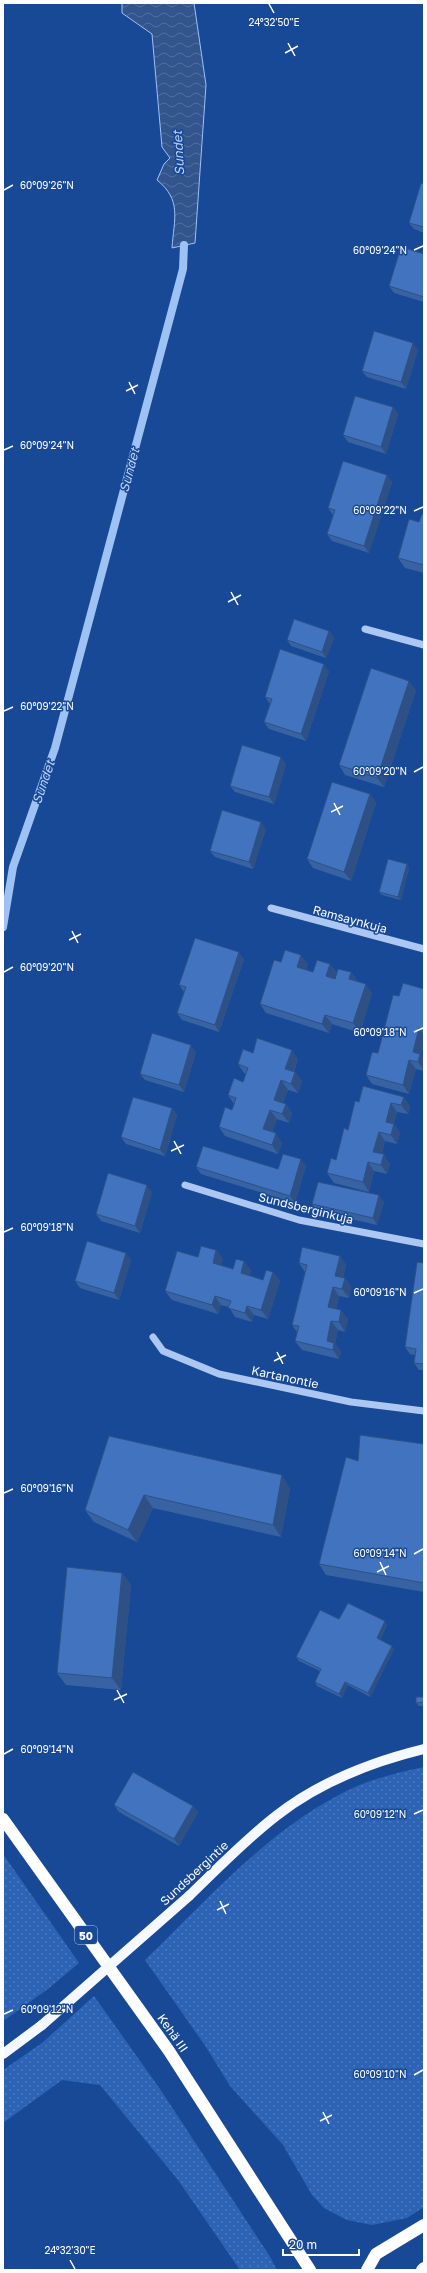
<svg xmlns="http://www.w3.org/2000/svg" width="427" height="2273" font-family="'Golos Text',sans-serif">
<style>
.grass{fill:url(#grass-dots)}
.water{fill:url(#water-waves);stroke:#9ec2f3}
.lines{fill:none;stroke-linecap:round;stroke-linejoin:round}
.stream{stroke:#9ec2f3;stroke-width:8}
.minor{stroke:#acc7f1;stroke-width:7}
.major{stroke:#f5f9ff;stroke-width:10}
.highway{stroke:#fff;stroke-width:12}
.major-bridge{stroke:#f5f9ff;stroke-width:10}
.wall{fill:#3863a3}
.shaded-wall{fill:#2e5085}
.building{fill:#4173be;stroke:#2e5085}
.ticks{fill:none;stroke:#fff;stroke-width:1.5}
.labels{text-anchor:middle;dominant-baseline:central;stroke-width:3;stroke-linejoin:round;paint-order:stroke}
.shield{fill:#184997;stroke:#bac8e0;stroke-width:1}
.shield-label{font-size:11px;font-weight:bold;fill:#fff}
.street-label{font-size:12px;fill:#fff;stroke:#184997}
.water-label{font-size:13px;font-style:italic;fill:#b8d2f7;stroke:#184997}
.ticks-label{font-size:10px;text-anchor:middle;fill:#fff;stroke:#184997;stroke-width:3;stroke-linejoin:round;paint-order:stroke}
</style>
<defs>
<pattern id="grass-dots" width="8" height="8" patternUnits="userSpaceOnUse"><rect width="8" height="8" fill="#2c63b5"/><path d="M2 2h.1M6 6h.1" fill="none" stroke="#4c7ac0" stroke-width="1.8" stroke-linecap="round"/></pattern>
<pattern id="water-waves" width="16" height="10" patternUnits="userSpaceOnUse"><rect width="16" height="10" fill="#32558e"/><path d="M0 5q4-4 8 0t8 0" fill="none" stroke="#516e9f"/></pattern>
</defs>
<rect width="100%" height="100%" fill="#184997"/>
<path class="grass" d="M424,1767V2207L407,2218L372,2225L347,2220L324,2208L312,2195L283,2145L230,2086L206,2047L145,1960C210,1897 273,1824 357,1786C379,1777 401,1772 424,1767Z
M3,1854L79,1963L48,1989L3,2021Z
M94,1996L160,2089L269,2255L277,2270H240L178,2180L100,2085L62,2080L3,2123V2070L42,2043Z"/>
<path class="water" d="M122,3H194L206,85L195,243L172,248C174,219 182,200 157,180L164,164L170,158L162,147L152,34L122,13Z"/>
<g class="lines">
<path class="stream" d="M3,927L13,867L55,748L183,269L184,245"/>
<path class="minor" d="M365,629L424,645
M271,908L424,949
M185,1185L299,1220L424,1244
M153,1337L163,1351L219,1374L351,1402L424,1411"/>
<path class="major" d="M189,1896C217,1869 245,1840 276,1816C319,1782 371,1762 424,1749
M3,2054L42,2025"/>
<path class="highway" d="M3,1819L169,2051L310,2270
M367,2270L376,2254L424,2225
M422,2270L424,2268"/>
<path class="major-bridge" d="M42,2025L189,1896"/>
</g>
<path class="wall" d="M424,184V233L414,229L409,223Z
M424,254V302L394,293L389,286Z
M418,350L406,389L367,377L362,371Z
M393,407L398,414L386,454L348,442L343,435Z
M387,475L392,482L369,553L332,541L327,534L333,515L328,508Z
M424,515V573L405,568L398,558Z
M329,631L334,638L326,658L291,646L287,640Z
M329,671L306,741L269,729L264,722L270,704L265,697Z
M416,690L384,787L345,775L339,765Z
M286,764L274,804L235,792L230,786Z
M370,794L376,803L351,881L313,868L307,859Z
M266,829L253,869L215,857L210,851Z
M409,868L401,900L382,895L379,892Z
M244,959L219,1032L182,1020L177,1013L184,992L179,985Z
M281,962L308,964L306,969L313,972L330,964L337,973L351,972L357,981L372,993L360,1033L332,1024L329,1033L266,1013L260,1004Z
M424,989V1043L421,1055L424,1059V1071L416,1069L409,1094L372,1084L366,1075L378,1053L399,996Z
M196,1052L184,1092L145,1080L140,1074Z
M253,1053L298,1059L294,1072H295L302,1081L298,1093L288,1090L283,1103L286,1104L292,1113L289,1123L277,1119L272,1132L282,1143L278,1154L225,1136L219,1127L232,1110L234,1104L228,1095L243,1082L246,1074L244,1073L238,1064Z
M363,1086L410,1106L408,1114L397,1112L394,1124L400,1133L397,1144L385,1141L382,1154L390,1164L387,1174L374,1171L369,1192L334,1183L327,1173L336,1160L359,1102Z
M172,1108L177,1115L165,1156L126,1144L121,1137Z
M306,1166L295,1203L201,1174L196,1167L278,1169Z
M152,1192L140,1233L101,1221L96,1214Z
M384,1202L377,1225L316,1211L312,1204Z
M216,1250L223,1259L221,1265L233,1269L244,1261L251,1271L249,1275L263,1280L273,1272L280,1281L268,1319L254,1315L252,1322L235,1317L229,1307L221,1305L218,1314L172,1300L165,1291L198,1257Z
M340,1256L346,1265L343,1278H345L351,1287L349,1298L339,1296L336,1309L348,1319L345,1332L338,1330L335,1343L341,1352L339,1359L302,1350L295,1341L297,1332L292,1325L305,1272L299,1263Z
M131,1260L119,1300L80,1288L75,1281Z
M424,1263V1370H419L414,1363L415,1355L410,1354L405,1347Z
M109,1436L290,1488L281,1537L153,1508L137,1542L94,1522L85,1510Z
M424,1444V1592L326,1575L319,1564L358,1461Z
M122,1573L131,1585L121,1690L66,1685L57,1673Z
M339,1619L387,1625L380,1640L394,1649L370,1697L348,1685L342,1698L317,1686L315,1682L320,1671L299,1661L296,1657Z
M424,1697V1706H419L416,1703Z
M114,1805L193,1806L198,1812L179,1846L119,1812Z"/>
<path class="shaded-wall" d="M413,343L418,350L406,389L401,382Z
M393,407L398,414L386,454L381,447Z
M387,475L392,482L369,553L364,546Z
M329,631L334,638L326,658L322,652Z
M324,664L329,671L306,741L301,734Z
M409,681L416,690L384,787L377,778Z
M281,757L286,764L274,804L269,797Z
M370,794L376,803L351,881L344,872Z
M261,822L266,829L253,869L249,862Z
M407,864L409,868L401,900L398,897Z
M239,952L244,959L219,1032L215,1025Z
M301,955L308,964L304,976L297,967Z
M330,964L337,973L333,985L326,976Z
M351,972L357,982L349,979Z
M366,984L372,993L360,1033L353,1023Z
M325,1015L332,1024L329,1033L322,1024Z
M419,1028L424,1035V1043L421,1055L424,1059V1071L418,1062L413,1052Z
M191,1045L196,1052L184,1092L179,1085Z
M292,1050L298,1059L291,1078L285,1069Z
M409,1060L416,1069L409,1094L403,1085Z
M295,1072L302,1081L298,1093L291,1084Z
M281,1080L288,1090L281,1109L274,1100Z
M404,1097L410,1106L408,1114L401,1105Z
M391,1103L397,1112L394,1124L400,1133L397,1144L391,1135L386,1122Z
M286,1104L292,1113L289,1123L282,1114Z
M172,1108L177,1115L165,1156L160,1150Z
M270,1110L277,1119L270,1138L263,1129Z
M379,1132L385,1141L380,1161L373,1152Z
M276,1133L282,1143L278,1154L272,1145Z
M384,1154L390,1164L387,1174L381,1165Z
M301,1159L306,1166L295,1203L290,1196Z
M368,1162L374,1171L369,1192L363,1182Z
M147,1185L152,1192L140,1233L135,1226Z
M379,1195L384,1202L377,1225L373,1218Z
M216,1250L223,1259L219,1272L213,1263Z
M126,1253L131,1260L119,1300L114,1293Z
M340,1256L346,1265L341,1285L335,1276Z
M244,1261L251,1271L247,1282L241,1273Z
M273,1272L280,1281L268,1319L261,1310Z
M345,1278L351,1287L349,1298L342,1289Z
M333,1287L339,1296L335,1316L328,1307Z
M215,1296L221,1305L218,1314L212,1305Z
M247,1306L254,1315L252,1322L245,1313Z
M341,1310L348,1319L345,1332L339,1322Z
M331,1321L338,1330L335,1343L341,1352L339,1359L327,1341Z
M282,1475L290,1488L281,1537L273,1525Z
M144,1495L153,1508L137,1542L128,1530Z
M122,1573L131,1585L121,1690L112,1678Z
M385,1621L387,1625L379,1642L377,1638Z
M392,1646L394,1649L370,1697L368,1693Z
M345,1682L348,1685L342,1698L339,1694Z
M193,1806L198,1812L179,1846L174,1839Z"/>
<path class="building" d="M421,183L424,184V227L409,223Z
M401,247L424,254V297L389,286Z
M374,331L413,343L401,382L362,371Z
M355,396L393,407L381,447L343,435Z
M343,461L387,475L364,546L327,534L335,510L328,508Z
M422,514L424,515V565L398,558L409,519L419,522Z
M294,619L329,631L322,652L287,640Z
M280,649L324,664L301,734L264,722L272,699L265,697Z
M371,668L409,681L377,778L339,765Z
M242,745L281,757L269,797L230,786Z
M332,782L370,794L344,872L307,859Z
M222,810L261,822L249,862L210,851Z
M388,859L407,864L398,897L379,892Z
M195,938L239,952L215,1025L177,1013L186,987L179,985Z
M285,950L301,955L297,967L313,972L317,960L330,964L326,976L335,979L338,969L351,972L349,979L366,984L353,1023L325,1015L322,1024L260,1004L274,960L281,962Z
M403,983L424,989V1029L419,1028L413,1052L420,1054L418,1062L409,1060L403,1085L366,1075L372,1052L378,1053L393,995L399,996Z
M152,1033L191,1045L179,1085L140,1074Z
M257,1038L292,1050L285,1069L295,1072L291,1084L281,1080L274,1100L286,1104L282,1114L270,1110L263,1129L276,1133L272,1145L219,1127L225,1107L232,1110L236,1098L228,1095L234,1078L243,1082L248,1068L238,1064L243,1049L253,1053Z
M363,1086L404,1097L401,1105L391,1103L386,1122L394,1124L391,1135L379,1132L373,1152L384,1154L381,1165L368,1162L363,1182L327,1173L331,1158L336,1160L344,1128L348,1130L355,1101L359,1102Z
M133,1097L172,1108L160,1150L121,1137Z
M203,1146L278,1169L283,1154L301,1159L290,1196L196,1167Z
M108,1173L147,1185L135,1226L96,1214Z
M318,1182L379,1195L373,1218L312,1204Z
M87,1241L126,1253L114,1293L75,1281Z
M201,1246L216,1250L213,1263L233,1269L236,1259L244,1261L241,1273L263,1280L266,1270L273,1272L261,1310L247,1306L245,1313L228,1308L231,1301L215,1296L212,1305L165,1291L177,1251L198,1257Z
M302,1247L340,1256L335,1276L345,1278L342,1289L333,1287L328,1307L341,1310L339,1322L331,1321L327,1341L334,1343L333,1350L295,1341L299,1326L292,1325L307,1265L299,1263Z
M417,1262L424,1263V1364L414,1363L416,1349L405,1347Z
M360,1435L424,1444V1583L319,1564L346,1457L358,1461Z
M109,1436L282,1475L273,1525L144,1495L128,1530L85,1510Z
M67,1567L122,1573L112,1678L57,1673Z
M348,1603L385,1621L377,1638L392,1646L368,1693L345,1682L339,1694L315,1682L321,1669L296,1657L320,1610L339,1619Z
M416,1697H424V1702L416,1703Z
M133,1772L193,1806L174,1839L114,1805Z"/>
<path class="ticks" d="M269,4L274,13M288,43L295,56M285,53L298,46M4,190L13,185M414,250L423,246M129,382L135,394M126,391L138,385M4,450L13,446M414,511L423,507M231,592L238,605M228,602L241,595M4,711L13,707M414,772L423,767M334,803L340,815M331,812L343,806M72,931L78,943M69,940L81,934M4,972L13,967M414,1032L423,1028M174,1141L181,1154M171,1151L184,1145M4,1232L13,1228M414,1293L423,1289M277,1352L283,1364M274,1361L286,1355M4,1493L13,1489M414,1554L423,1549M380,1562L386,1575M377,1572L389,1566M117,1690L124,1703M114,1700L127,1694M4,1754L13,1749M414,1814L423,1810M220,1901L226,1914M217,1910L229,1904M4,2014L13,2010M414,2075L423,2070M323,2112L329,2124M320,2121L332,2115M70,2260L75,2269"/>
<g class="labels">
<rect class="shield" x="75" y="1926" width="22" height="18" rx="3"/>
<g class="shield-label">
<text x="86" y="1935">50</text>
</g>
<g class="street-label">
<text transform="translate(350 919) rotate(15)">Ramsaynkuja</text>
<text transform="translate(306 1208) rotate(14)">Sundsberginkuja</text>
<text transform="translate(285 1377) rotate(12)">Kartanontie</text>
<text transform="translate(194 1873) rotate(-43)">Sundsbergintie</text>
<text transform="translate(173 2033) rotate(55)">Kehä III</text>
</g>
<g class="water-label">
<text transform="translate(178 153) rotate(-93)">Sundet</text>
<text transform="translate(129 470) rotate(-75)">Sundet</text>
<text transform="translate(43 782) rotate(-71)">Sundet</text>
</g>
</g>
<g class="ticks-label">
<text x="274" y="26">24°32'50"E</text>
<text x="47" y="189">60°09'26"N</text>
<text x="380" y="254">60°09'24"N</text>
<text x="47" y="449">60°09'24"N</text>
<text x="380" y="514">60°09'22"N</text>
<text x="47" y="710">60°09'22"N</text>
<text x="380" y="775">60°09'20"N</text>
<text x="47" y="971">60°09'20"N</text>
<text x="380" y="1036">60°09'18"N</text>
<text x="47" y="1231">60°09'18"N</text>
<text x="380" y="1296">60°09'16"N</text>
<text x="47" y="1492">60°09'16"N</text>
<text x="380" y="1557">60°09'14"N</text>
<text x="47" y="1753">60°09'14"N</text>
<text x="380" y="1818">60°09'12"N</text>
<text x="47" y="2013">60°09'12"N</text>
<text x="380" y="2078">60°09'10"N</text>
<text x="70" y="2254">24°32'30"E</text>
</g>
<rect width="427" height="2273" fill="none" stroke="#ffffff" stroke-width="8"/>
<path d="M283 2249v6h76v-6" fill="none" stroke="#ffffff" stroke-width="2"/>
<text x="289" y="2249" font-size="12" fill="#ffffff" stroke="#184997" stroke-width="3" paint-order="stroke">20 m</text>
</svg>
